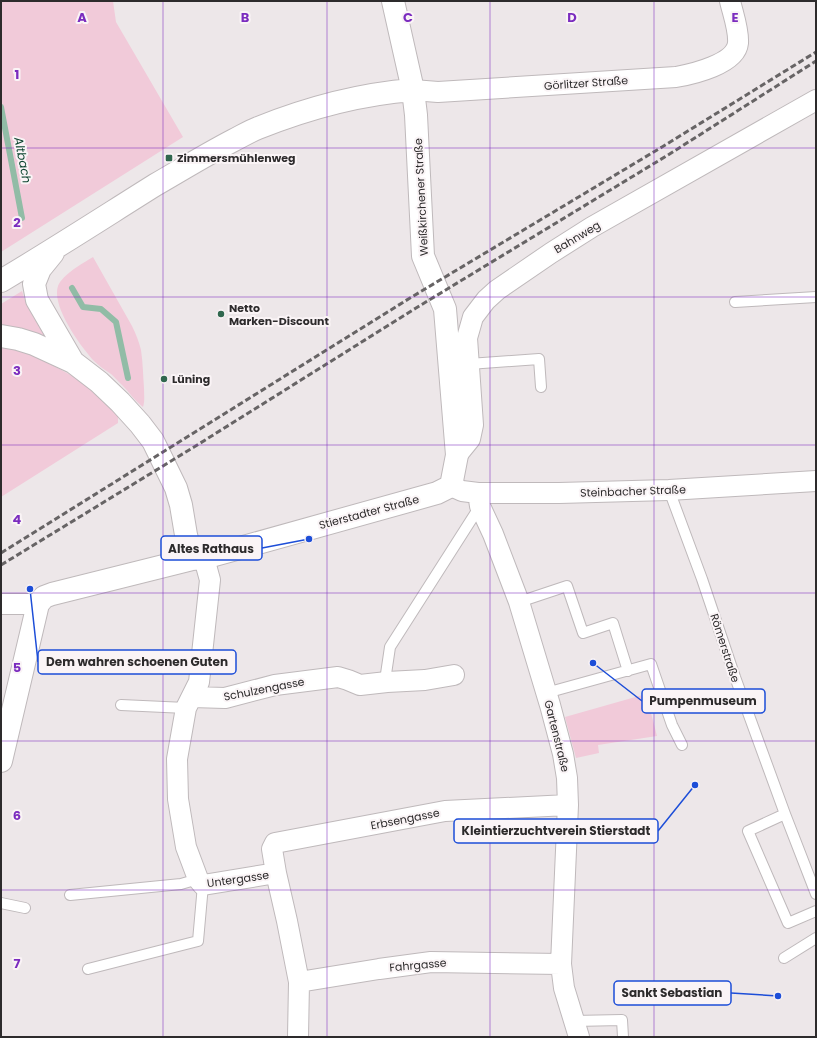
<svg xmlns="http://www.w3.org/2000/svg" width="817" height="1038" font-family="Poppins,sans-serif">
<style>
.green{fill:#f1cad9}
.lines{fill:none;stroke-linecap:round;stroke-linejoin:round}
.stream{stroke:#91bca6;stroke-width:6}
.lane-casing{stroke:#bfb9bb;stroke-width:12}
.street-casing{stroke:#bfb9bb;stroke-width:22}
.secondary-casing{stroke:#bfb9bb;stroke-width:24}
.lane{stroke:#fff;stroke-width:10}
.street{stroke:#fff;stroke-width:20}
.secondary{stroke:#fff;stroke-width:22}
.rail{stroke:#676465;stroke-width:3;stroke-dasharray:6 3;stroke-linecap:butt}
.grid{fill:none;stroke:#7b2cbf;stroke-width:1;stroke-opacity:0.55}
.poi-dot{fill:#30674e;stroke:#faf4f6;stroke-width:1.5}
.labels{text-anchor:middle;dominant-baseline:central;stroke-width:4;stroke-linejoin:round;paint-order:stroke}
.street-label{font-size:11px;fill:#2d2b2c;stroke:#faf4f6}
.poi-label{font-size:11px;font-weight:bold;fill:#2d2b2c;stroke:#faf4f6;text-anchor:start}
.water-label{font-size:12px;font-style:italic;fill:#0b432e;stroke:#faf4f6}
.grid-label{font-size:13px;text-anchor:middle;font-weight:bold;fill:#7b2cbf;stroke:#faf4f6;stroke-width:4;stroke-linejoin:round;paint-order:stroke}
.leader{fill:none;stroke:#1d4ed8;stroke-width:1.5}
.callout-dot{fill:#1d4ed8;stroke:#faf4f6;stroke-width:1.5}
.callout{fill:#faf4f6;stroke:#1d4ed8;stroke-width:1.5}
.callout-label{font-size:12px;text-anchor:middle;font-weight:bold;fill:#2d2b2c}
</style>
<rect width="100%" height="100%" fill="#ede7e9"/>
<path class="green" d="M1,1H113L116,22L183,137L1,252Z
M93,257L132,326C136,334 139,342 141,350C143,363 143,376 144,388C144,395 145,401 143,407C135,401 129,392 122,385C118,381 115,378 111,374C105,370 99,366 94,361C81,347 51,306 58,286C63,274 83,263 93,257Z
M22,291C27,309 38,324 48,339L1,329V304Z
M1,345L23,349L76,378L91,387L118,415V423L1,497Z
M646,694L657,736L598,745L599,753L576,758L565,717Z"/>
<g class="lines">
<path class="stream" d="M1,107L22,218
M72,288L83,307L101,309L116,322L128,378"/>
<g class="lane-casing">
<path id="lane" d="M735,302L816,297
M469,364L539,359L541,387
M669,490L702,579L735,677L785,814L816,894
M519,602L567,586L583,633L613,623L628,671
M387,682L386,674L390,647L480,506
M546,693L651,664L672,725L682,745
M121,705L186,708
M785,814L748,831L788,923L816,911
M70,895L181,884L198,879
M1,903L25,908
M784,958L816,938
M88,969L198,941L203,885
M574,1021L622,1020L623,1037"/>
</g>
<g class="street-casing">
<path id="street" d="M413,90L438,92L676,77C693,74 736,64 738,43C739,30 733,14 730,1
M457,455L470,439L473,425L467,338L473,317L486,300L497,290L551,253L592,227L816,100
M451,486L462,491L478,493H559L669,490L816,481
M478,493L480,506L493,534L519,602L550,705L563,754L567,778L568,805L561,964L564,988L579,1037
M204,558L210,580L199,682L186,708L177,759L178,799L186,847L198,879L203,885L276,873L287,921L299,982L298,1037
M1,604H38
M192,697L225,698L275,685L338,677L348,680L360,685L387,682L425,680L454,675
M276,873L272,849L275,843L445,811L568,805
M299,982L379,969L431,962L561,964"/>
</g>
<g class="secondary-casing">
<path id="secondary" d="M53,253L40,269L34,284L37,300L73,362
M1,281C53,250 104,217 155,185C181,170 207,154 234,140C242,136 250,131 258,128C308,108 360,94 413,90
M1,336L18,339L34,344L73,362L99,382L120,402L140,424L153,441L176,488L181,505L186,535L192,559
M1,761L38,604L44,597L52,594L192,559L204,558L437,493L451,486L457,455L445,309L423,256L416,115L413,90L393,1"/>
</g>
<use href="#lane" class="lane"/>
<use href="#street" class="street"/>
<use href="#secondary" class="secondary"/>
<path class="rail" d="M1,553L410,298L662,147L816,52
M1,565L194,447L416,308L668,155L816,61"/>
</g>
<path class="grid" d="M163,1V1037M327,1V1037M490,1V1037M654,1V1037M1,148H816M1,297H816M1,445H816M1,593H816M1,741H816M1,890H816"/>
<g class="poi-dot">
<rect x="165" y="154" width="8" height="8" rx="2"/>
<circle cx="221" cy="314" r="4"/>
<circle cx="164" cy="379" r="4"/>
</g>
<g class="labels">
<g class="street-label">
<text transform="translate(586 83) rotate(-4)">Görlitzer Straße</text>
<text transform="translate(421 197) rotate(-93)">Weißkirchener Straße</text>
<text transform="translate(577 237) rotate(-31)">Bahnweg</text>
<text transform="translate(633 491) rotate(-2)">Steinbacher Straße</text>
<text transform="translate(369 512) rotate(-15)">Stierstadter Straße</text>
<text transform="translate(725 648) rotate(72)">Römerstraße</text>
<text transform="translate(264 689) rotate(-11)">Schulzengasse</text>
<text transform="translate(557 736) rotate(76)">Gartenstraße</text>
<text transform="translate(405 819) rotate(-11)">Erbsengasse</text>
<text transform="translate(238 879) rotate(-8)">Untergasse</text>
<text transform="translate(418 965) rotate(-5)">Fahrgasse</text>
</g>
<g class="poi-label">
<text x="177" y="158">Zimmersmühlenweg</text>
<text x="229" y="308">Netto<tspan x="229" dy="13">Marken-Discount</tspan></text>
<text x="172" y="379">Lüning</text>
</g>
<g class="water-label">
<text transform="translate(23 160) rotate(79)">Altbach</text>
</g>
</g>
<g class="grid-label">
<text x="82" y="22">A</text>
<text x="245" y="22">B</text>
<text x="408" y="22">C</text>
<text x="572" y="22">D</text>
<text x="735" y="22">E</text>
<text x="17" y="79">1</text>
<text x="17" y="227">2</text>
<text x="17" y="375">3</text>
<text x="17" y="524">4</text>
<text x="17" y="672">5</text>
<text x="17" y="820">6</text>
<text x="17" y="968">7</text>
</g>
<path class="leader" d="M309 539L262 548M30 589L38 662M593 663L642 701M695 785L658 831M778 996L731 993"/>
<g class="callout-dot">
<circle cx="309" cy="539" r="4"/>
<circle cx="30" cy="589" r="4"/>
<circle cx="593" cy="663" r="4"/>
<circle cx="695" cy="785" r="4"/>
<circle cx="778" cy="996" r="4"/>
</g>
<g class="callout">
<rect x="161" y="536" width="101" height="24" rx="4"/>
<rect x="38" y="650" width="198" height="24" rx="4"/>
<rect x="642" y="689" width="123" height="24" rx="4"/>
<rect x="454" y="819" width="204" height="24" rx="4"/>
<rect x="614" y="981" width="117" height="24" rx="4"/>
</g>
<g class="callout-label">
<text x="211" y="553">Altes Rathaus</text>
<text x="137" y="666">Dem wahren schoenen Guten</text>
<text x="703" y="705">Pumpenmuseum</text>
<text x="556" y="835">Kleintierzuchtverein Stierstadt</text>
<text x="672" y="997">Sankt Sebastian</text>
</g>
<rect width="817" height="1038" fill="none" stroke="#2d2b2c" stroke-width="4"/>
</svg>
